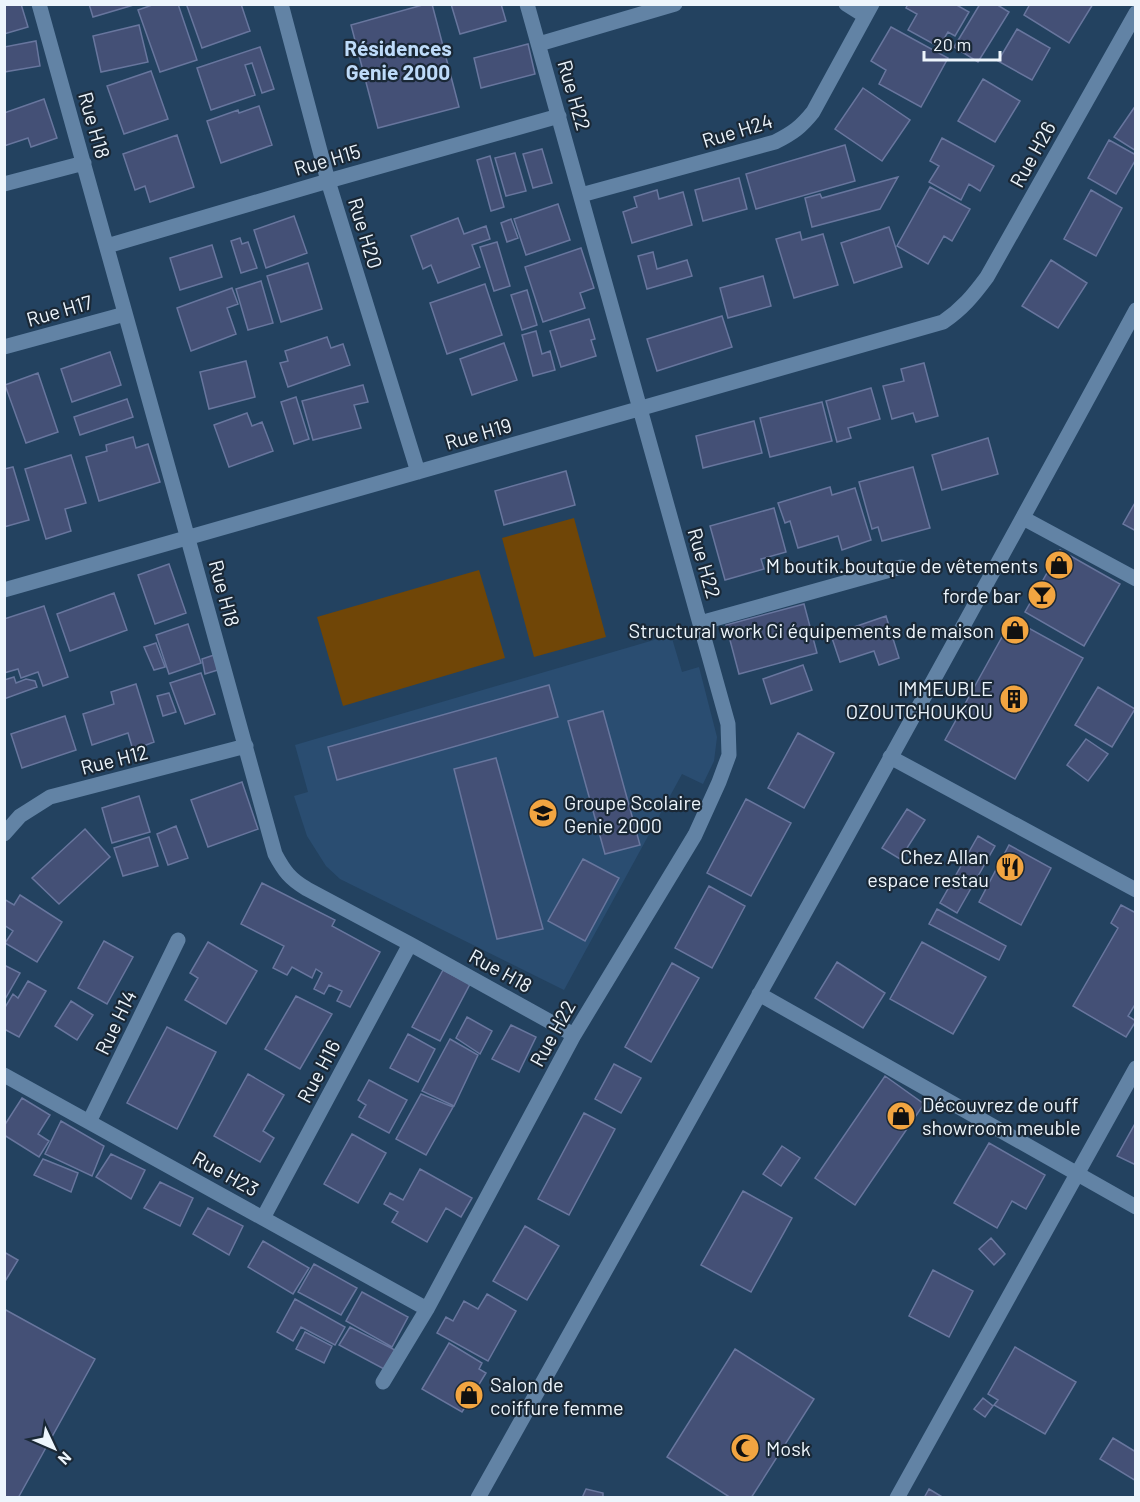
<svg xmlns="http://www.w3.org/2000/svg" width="1140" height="1502" font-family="Barlow,sans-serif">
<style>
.built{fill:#2a4d71}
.green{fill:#704607}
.building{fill:#445076;stroke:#68769e;stroke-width:1.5}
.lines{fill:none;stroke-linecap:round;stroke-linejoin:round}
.minor{stroke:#6283a5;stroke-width:15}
.labels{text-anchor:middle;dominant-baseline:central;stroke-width:4.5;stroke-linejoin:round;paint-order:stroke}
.street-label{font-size:20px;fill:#edf5fc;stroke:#1a2836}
.poi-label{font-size:20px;fill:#edf5fc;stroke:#1a2836;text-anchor:end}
.neighbourhood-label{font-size:21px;font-weight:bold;fill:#bedbf9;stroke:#1a2836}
</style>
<rect width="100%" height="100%" fill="#234260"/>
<path class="built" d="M671,635L682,672L699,667L717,737L714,761L703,784L682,774L564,990L340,879L326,866L307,836L294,796L308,792L295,745Z"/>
<path class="green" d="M574,518L606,637L534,657L502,538Z
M479,570L505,658L343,706L317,617Z"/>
<path class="building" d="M4,4H21L28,27L4,34Z
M89,4H137L93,17Z
M155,4H178L197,60L160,72L138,10Z
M190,4H241L250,31L202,48L187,6Z
M426,4H432L459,107L378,128L351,25Z
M451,4H501L506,21L460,34Z
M908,4H955L969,12L955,36L948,32L939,47L908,30L917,14L906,8Z
M980,4H996L1009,12L978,62L954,47Z
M1030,4H1093L1069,43L1024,15Z
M139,25L148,62L101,72L93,36Z
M891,27L948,58L921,107L879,84L886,70L871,61Z
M1017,29L1050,48L1032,80L998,61Z
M36,41L40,66L4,72V47Z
M528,44L535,74L481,88L474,58Z
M260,47L274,89L262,93L252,63L245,65L255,95L211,110L197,68Z
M151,71L168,119L124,134L107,86Z
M983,79L1020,101L995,142L958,121Z
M863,88L910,120L882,161L835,129Z
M44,99L57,138L31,147L28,138L4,146V113Z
M1136,105V151L1114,137Z
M259,106L272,145L221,163L207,121L238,110L239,113Z
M177,135L194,187L150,202L145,186L135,190L123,154Z
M942,138L994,166L980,191L969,184L961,200L929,182L939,166L930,161Z
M1109,140L1136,155V159L1116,194L1088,178Z
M845,145L855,181L756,209L746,174Z
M542,149L552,183L533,188L523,154Z
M515,153L526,191L506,196L495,158Z
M490,156L504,207L491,211L477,160Z
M898,177L880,209L812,227L805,198L820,194L822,198Z
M739,178L747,209L703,221L695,190Z
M930,187L970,209L952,241L944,236L928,264L897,246Z
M657,190L659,199L683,192L692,225L632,243L623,212L637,207L634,197Z
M1091,190L1122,208L1096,256L1064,239Z
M558,204L570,240L526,255L514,219Z
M294,216L307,253L266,268L254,230Z
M458,218L464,234L486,226L490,239L472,245L480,267L438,283L431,265L423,269L411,236Z
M511,219L518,238L507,242L501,223Z
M889,227L902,267L854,283L841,243Z
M800,232L802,240L823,234L838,285L794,298L776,239Z
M240,238L242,244L248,242L257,268L241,273L231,241Z
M497,242L510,286L494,291L480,247Z
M212,245L222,277L180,290L170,258Z
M581,248L594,288L580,293L585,308L543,322L525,267Z
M653,252L657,269L687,260L692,276L647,289L638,256Z
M1051,260L1087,283L1058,328L1022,306Z
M308,263L322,309L281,322L267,276Z
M763,276L771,306L728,318L720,288Z
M261,281L273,323L248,330L236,289Z
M485,284L502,335L447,354L430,303Z
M232,288L238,304L227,308L236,334L191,351L177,308Z
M527,290L537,325L522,330L511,295Z
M722,316L732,347L657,371L647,339Z
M589,319L595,339L591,340L596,356L561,367L550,331Z
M536,331L542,354L550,351L555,370L533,376L522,335Z
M327,337L331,348L343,344L350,365L288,387L280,363L288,361L285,351Z
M504,343L517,380L472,395L460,359Z
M110,352L121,385L72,402L61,369Z
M246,361L255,397L209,409L200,372Z
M924,363L938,416L916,422L913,413L892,419L883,386L904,381L901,369Z
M38,373L58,432L26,443L5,385Z
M363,385L368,402L354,405L361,428L313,440L302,401Z
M871,388L880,419L848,428L851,438L837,442L826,401Z
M296,397L309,439L294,444L281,402Z
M127,399L133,417L80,435L74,417Z
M822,402L832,441L770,457L760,418Z
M247,413L252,426L262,422L273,451L229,467L214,425Z
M754,421L762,453L703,468L696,436Z
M133,437L136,448L148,444L160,482L99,501L86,457L107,451L106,445Z
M988,438L998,474L942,490L932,455Z
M71,455L86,503L65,509L71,531L46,539L25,469Z
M13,467L29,520L4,527V469Z
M913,467L930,528L882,541L878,527L872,529L859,482Z
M566,471L575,505L504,525L495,491Z
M830,487L832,495L855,488L871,540L842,550L838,536L798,548L790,521L785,523L778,503Z
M1136,501V531L1123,524Z
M774,508L786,552L761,559L764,569L725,580L710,526Z
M1060,550L1120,584L1084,646L1025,612Z
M169,564L186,613L155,624L138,575Z
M114,593L127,630L70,651L57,614Z
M804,604L817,653L739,674L726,625Z
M44,606L68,677L43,686L38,672L21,678L18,669L4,673V619Z
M886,616L899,658L879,665L874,651L840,662L831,635Z
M1012,619L1083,658L1015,779L945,740Z
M188,624L201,663L169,674L156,635Z
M156,643L165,667L154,670L144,647Z
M217,654L221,669L205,674L202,659Z
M803,665L812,690L771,704L763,679Z
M201,673L215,714L185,724L170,683Z
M14,677L16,683L26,679L35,681L37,687L4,699V680Z
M136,684L154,742L133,750L128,733L92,745L83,714L114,704L111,692Z
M549,685L558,717L337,780L328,747Z
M1098,687L1135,709L1112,747L1075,725Z
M169,693L176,712L163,716L157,696Z
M603,711L640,845L605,854L568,721Z
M65,716L76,750L22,768L11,734Z
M798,733L834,753L804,808L768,788Z
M1086,739L1108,754L1088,781L1067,765Z
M496,758L543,929L497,939L454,769Z
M242,782L258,829L208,847L191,800Z
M139,796L150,832L112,843L102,808Z
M746,799L791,823L751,896L707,873Z
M907,809L925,820L900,859L882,848Z
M176,826L188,858L168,865L157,834Z
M85,829L110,857L59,904L32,878Z
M978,836L995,846L957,913L940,903Z
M149,837L158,866L123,876L114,848Z
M1009,845L1051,868L1021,925L979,902Z
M583,859L619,878L585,941L548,921Z
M262,883L335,920L332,926L380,952L350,1007L337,1001L342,991L329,985L324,994L314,989L322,973L316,969L312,978L292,967L287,975L273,968L284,946L241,924Z
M709,886L745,906L712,968L675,948Z
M20,895L62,922L37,962L5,943L13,931L4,925V899L14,905Z
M1121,905L1136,913V1003L1128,1016L1136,1021L1126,1037L1073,1006L1118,928L1111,923Z
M937,909L1006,946L999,960L929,924Z
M104,941L133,957L107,1004L78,988Z
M208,942L257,971L226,1024L185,1000L198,978L190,973Z
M922,942L986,977L953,1034L890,999Z
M837,962L885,993L863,1028L815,998Z
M672,963L699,978L651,1062L625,1047Z
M4,965L20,973L4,1001Z
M443,970L470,984L440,1041L412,1027Z
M28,981L46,991L19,1037L4,1029V1009L13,994L18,998Z
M296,996L332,1014L300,1069L265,1049Z
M71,1001L93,1015L77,1040L55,1026Z
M467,1017L492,1031L480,1054L456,1038Z
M511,1025L536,1037L519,1072L492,1059Z
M167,1027L216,1052L177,1129L127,1103Z
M408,1034L435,1049L418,1082L390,1068Z
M450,1039L478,1055L454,1106L422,1091Z
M614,1064L641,1078L621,1113L595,1099Z
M248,1074L284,1095L263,1131L274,1138L260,1162L214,1136Z
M885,1076L924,1104L855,1205L815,1178Z
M369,1080L407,1100L389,1133L359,1117L366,1105L358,1100Z
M421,1094L453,1107L426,1155L396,1139Z
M22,1098L50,1115L38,1134L49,1141L39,1157L4,1135V1126Z
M584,1113L615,1129L569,1215L538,1199Z
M61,1121L104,1146L92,1176L45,1154Z
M1136,1122V1165L1117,1156Z
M352,1134L386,1153L358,1203L324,1184Z
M989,1143L1045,1175L1026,1209L1012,1201L997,1228L954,1203Z
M782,1146L800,1158L781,1186L763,1174Z
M111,1154L145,1170L131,1199L96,1177Z
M43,1159L78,1173L71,1192L34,1175Z
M420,1169L472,1198L461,1217L446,1208L427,1242L392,1222L398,1212L384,1204L390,1193L403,1200Z
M160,1182L193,1198L180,1226L144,1208Z
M743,1191L792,1218L751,1292L701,1265Z
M208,1208L243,1226L229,1255L193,1234Z
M525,1226L559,1246L527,1300L493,1281Z
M991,1238L1005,1254L994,1265L979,1249Z
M263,1241L309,1268L293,1294L248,1267Z
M4,1252L18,1260L4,1283Z
M314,1264L357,1288L341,1315L298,1292Z
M933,1270L973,1291L949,1337L909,1316Z
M362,1292L408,1317L392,1347L346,1321Z
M487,1294L516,1311L488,1361L437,1333L446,1317L453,1321L464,1301L478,1309Z
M295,1299L345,1327L335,1345L301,1327L293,1341L277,1332Z
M4,1309L95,1359L18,1498H4Z
M350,1327L395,1350L384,1369L339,1345Z
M305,1332L332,1346L324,1363L296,1349Z
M449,1343L482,1363L479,1369L486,1373L462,1412L422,1389Z
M1015,1347L1076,1382L1045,1434L994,1405L998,1400L988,1394Z
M735,1349L814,1399L751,1498H731L667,1457Z
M983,1398L993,1406L985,1417L974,1409Z
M1113,1438L1136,1452V1481L1100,1459Z
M586,1489L603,1493V1498H582Z
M929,1489L944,1498H924Z"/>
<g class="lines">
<path class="minor" d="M39,4L188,539L275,854C284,871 290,879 307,889L410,944L574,1035
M281,4L328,181L418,472
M846,4L865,16
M539,44L675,4
M4,184L84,163
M581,195L775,142C793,133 801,127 813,112L872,4
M107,246L328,181L559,116
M4,347L125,314
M1023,518L1136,579
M4,590L943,322C962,309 973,296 987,277L1136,13
M700,623L901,567
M890,757L1136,890
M4,834L20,816L50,797L246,746
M759,994L1136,1207
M4,1075L427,1309
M89,1122L178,940
M263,1218L410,944
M383,1382L427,1309L574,1035L695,835L719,782L729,755L728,724L527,4
M478,1498C699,1103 920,708 1136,310
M897,1498L1136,1068"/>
</g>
<defs>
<g id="shop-disc" transform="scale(1.5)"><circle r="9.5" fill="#f2a541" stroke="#1a2836"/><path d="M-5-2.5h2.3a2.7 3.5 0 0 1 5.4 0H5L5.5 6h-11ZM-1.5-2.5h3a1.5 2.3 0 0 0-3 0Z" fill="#111"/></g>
<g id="bar-disc" transform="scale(1.5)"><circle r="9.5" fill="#f2a541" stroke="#1a2836"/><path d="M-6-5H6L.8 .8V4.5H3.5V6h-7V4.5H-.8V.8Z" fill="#111"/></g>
<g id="building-disc" transform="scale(1.5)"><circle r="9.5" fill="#f2a541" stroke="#1a2836"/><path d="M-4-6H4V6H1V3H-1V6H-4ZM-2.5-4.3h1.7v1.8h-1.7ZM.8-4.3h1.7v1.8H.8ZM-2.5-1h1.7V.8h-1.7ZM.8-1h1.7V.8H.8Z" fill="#111"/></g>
<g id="school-disc" transform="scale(1.5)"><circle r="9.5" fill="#f2a541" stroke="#1a2836"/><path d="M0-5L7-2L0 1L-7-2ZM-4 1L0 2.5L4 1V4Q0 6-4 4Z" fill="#111"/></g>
<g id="restaurant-disc" transform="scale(1.5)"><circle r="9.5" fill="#f2a541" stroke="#1a2836"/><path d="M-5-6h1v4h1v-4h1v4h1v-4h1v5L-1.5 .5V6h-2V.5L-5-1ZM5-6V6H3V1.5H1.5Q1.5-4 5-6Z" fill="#111"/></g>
<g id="mosque-disc" transform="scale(1.5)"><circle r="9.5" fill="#f2a541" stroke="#1a2836"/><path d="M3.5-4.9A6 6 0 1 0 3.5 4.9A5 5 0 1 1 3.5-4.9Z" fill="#111"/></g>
</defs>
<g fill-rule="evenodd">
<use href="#shop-disc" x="1059" y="565"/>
<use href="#bar-disc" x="1042" y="595"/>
<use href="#shop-disc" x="1015" y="630"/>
<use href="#building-disc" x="1014" y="699"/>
<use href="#school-disc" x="543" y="813"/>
<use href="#restaurant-disc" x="1010" y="867"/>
<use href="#shop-disc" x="901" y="1116"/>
<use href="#shop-disc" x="469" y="1395"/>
<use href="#mosque-disc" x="745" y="1448"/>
</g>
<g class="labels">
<g class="street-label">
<text transform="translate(575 95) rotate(74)">Rue H22</text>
<text transform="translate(95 125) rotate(74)">Rue H18</text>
<text transform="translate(737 130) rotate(-17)">Rue H24</text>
<text transform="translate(1032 154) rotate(-61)">Rue H26</text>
<text transform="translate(327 159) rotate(-16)">Rue H15</text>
<text transform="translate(366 233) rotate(73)">Rue H20</text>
<text transform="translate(59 310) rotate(-16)">Rue H17</text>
<text transform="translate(478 433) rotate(-16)">Rue H19</text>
<text transform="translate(705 563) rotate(74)">Rue H22</text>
<text transform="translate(225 593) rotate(75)">Rue H18</text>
<text transform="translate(114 759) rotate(-14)">Rue H12</text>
<text transform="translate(501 970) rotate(29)">Rue H18</text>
<text transform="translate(115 1022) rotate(-64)">Rue H14</text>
<text transform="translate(552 1033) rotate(-61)">Rue H22</text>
<text transform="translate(318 1071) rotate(-62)">Rue H16</text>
<text transform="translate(226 1173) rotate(29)">Rue H23</text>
</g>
<g class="poi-label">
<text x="1038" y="565">M boutik.boutque de vêtements</text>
<text x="1021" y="595">forde bar</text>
<text x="994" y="630">Structural work Ci équipements de maison</text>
<text x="993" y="688">IMMEUBLE<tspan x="993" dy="23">OZOUTCHOUKOU</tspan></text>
<text x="564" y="802" text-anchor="start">Groupe Scolaire<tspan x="564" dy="23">Genie 2000</tspan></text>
<text x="989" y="856">Chez Allan<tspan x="989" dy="23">espace restau</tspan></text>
<text x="922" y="1104" text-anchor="start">Découvrez de ouff<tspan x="922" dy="23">showroom meuble</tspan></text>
<text x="490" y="1384" text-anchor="start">Salon de<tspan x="490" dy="23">coiffure femme</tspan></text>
<text x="766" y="1448" text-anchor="start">Mosk</text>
</g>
<g class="neighbourhood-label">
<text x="398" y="47">Résidences<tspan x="398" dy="24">Genie 2000</tspan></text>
</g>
</g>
<rect width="1140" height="1502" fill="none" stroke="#edf5fc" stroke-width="12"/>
<g transform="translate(54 1448) rotate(134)" stroke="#1a2836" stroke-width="4.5" paint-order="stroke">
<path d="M0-4.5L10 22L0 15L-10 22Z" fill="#edf5fc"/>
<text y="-9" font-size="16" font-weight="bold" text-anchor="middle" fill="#edf5fc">N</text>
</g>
<path d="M924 51v9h76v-9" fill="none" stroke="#edf5fc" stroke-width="3"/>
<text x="933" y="51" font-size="18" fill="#edf5fc" stroke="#1a2836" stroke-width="4.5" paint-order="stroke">20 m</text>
</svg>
